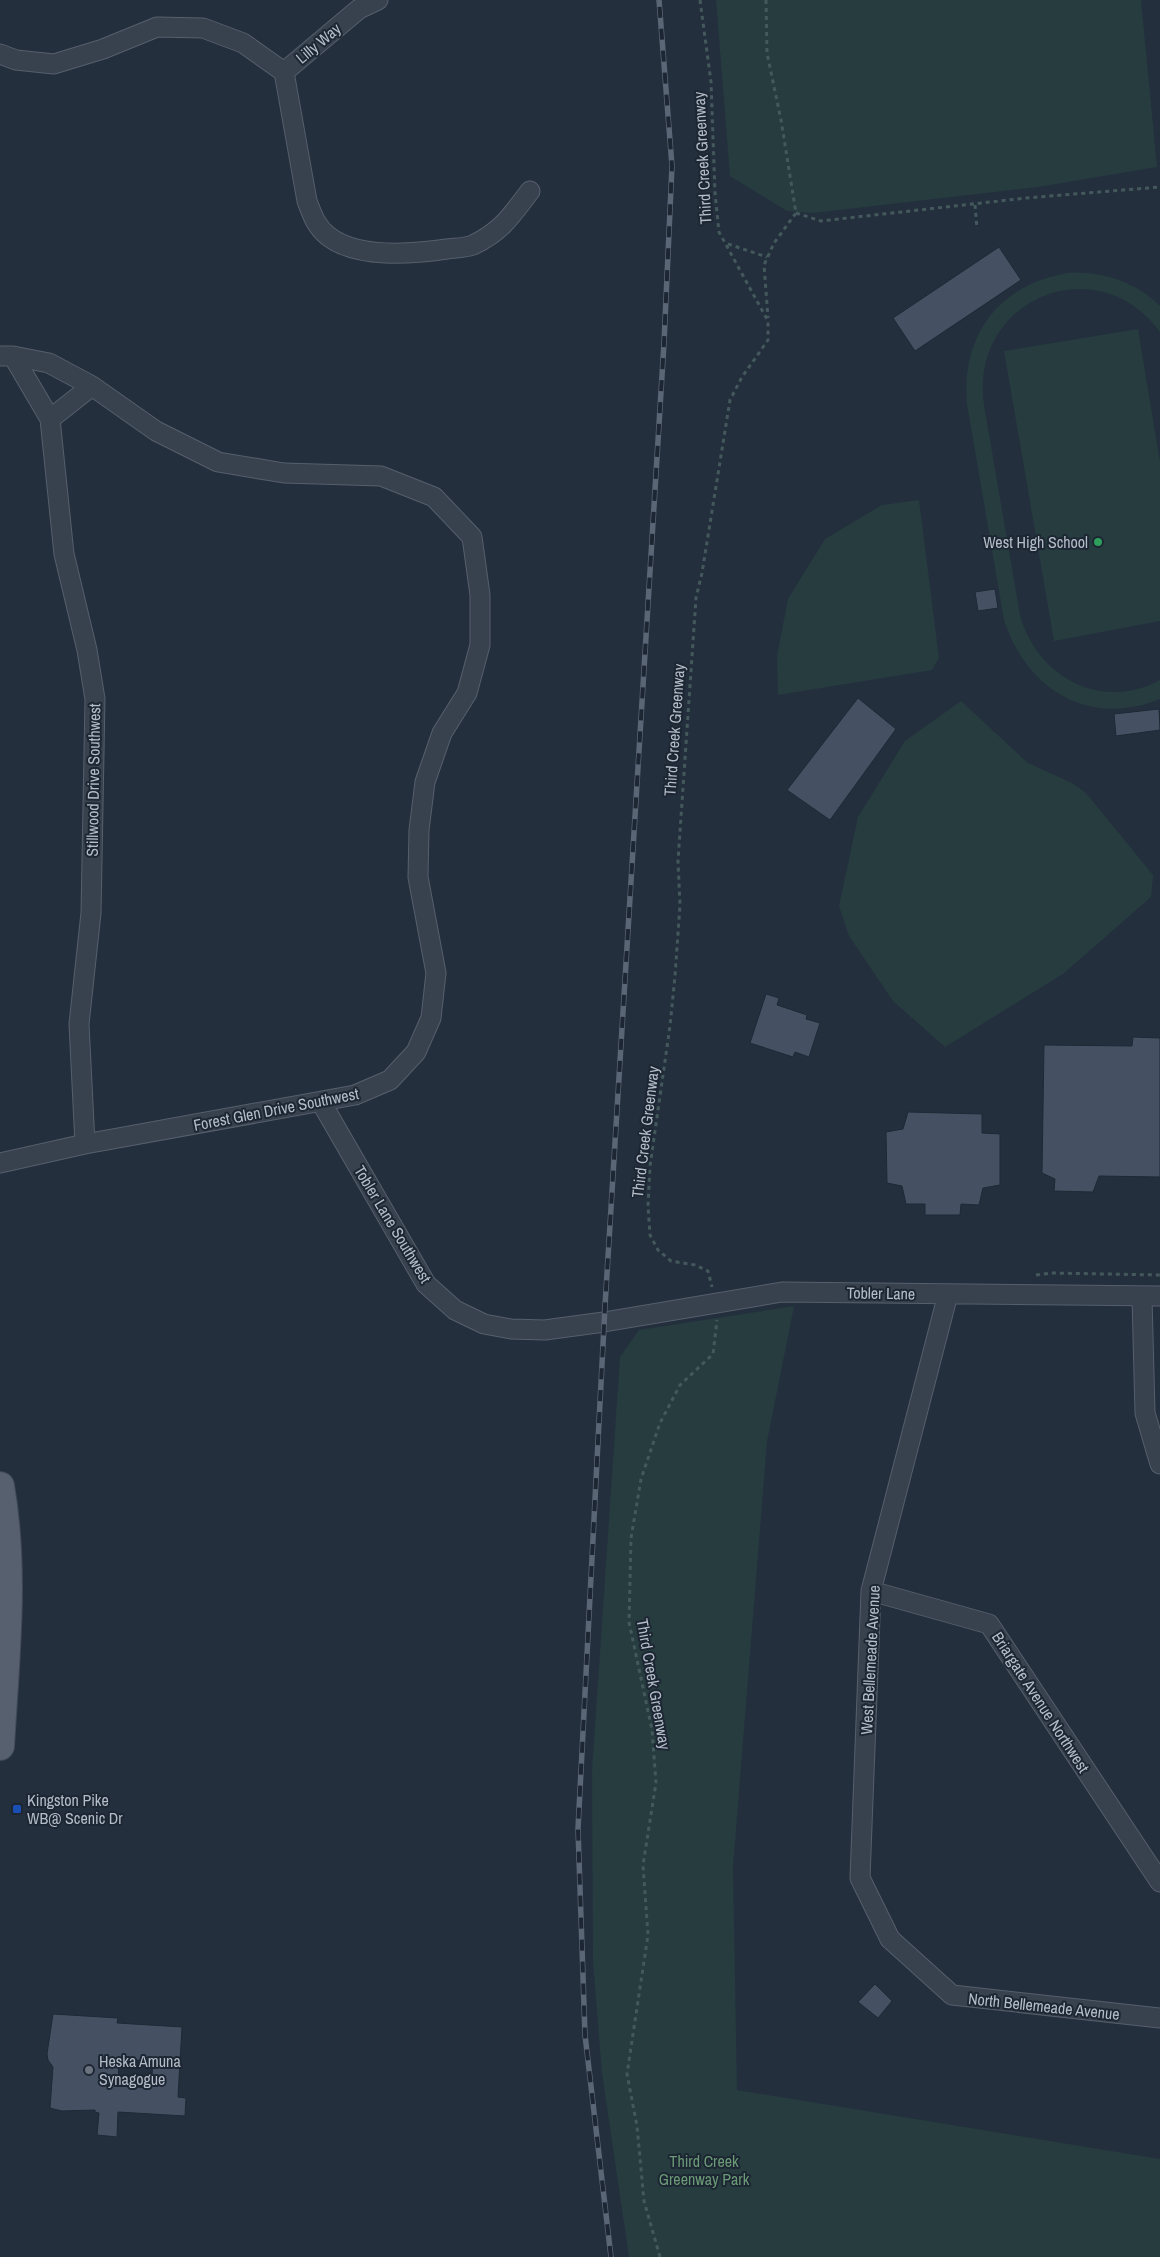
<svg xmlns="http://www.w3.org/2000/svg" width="1160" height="2257" font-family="'Archivo Narrow',sans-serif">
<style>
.green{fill:#263c3f}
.building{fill:#455162;stroke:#1f2835;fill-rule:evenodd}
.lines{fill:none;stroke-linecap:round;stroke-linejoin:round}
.minor-casing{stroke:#565f6c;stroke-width:21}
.primary-casing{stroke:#414a57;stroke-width:30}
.path{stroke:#44595c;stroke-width:3;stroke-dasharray:4 4;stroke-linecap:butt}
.minor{stroke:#38414e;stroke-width:19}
.primary{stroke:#56606e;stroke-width:28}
.rail-casing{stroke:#5a6575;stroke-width:5.5}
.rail{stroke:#1d2633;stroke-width:4;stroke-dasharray:11;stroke-linecap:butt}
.leisure-dot{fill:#2e9e5b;stroke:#1d2633;stroke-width:2}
.transit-dot{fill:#1a4fb4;stroke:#1d2633;stroke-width:2}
.worship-dot{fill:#6b7280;stroke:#1d2633;stroke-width:2}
.labels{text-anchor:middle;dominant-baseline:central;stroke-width:4;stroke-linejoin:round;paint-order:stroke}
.street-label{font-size:16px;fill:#b4bcc9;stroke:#1d2633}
.poi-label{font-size:16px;fill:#b4bcc9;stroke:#1d2633;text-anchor:start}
.park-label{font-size:16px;fill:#6b9a76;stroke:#1d2633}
</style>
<rect width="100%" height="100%" fill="#242f3e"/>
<path class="green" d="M716,0H1141L1157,167L1038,187L813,213L787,211L730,176Z
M1067,273C1102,271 1135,281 1160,306V332C1097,246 969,299 984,405L1020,615C1037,677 1101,712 1160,680V699C1089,728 1026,689 1004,620L967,404C961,335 999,285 1067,273Z
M1138,329L1160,462V621L1054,641L1004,351Z
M919,500L939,658L932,670L778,695L777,656L788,599L825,539L882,505Z
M961,701L1028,763L1072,783L1086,793L1153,875L1151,897L1063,974L945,1047L893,1001L849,936L839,906L858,817L905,741Z
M794,1306L767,1441L733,1867L737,2090L1160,2159V2257H629L602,2073L593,1962L592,1771L620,1357L639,1330Z"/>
<path class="building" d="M999,247L1021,280L915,351L893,318Z
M995,589L998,608L978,611L975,592Z
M858,698L896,729L830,820L787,790Z
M1159,709L1160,730L1116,736L1114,714Z
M766,994L779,998L777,1005L807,1015L806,1019L820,1023L809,1057L795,1052L793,1057L750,1043Z
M1133,1037L1160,1038V1177L1099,1176L1093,1192L1054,1191L1055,1179L1042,1173L1044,1045L1132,1046Z
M908,1112L982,1114V1133L1000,1134V1185L983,1188L979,1205L961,1204L960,1215H925V1204H906L902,1186L887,1183L886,1132L903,1129Z
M875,1984L892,2001L878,2018L858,2002Z
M53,2014L118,2018L117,2023L182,2027L178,2097L186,2098L185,2116L118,2112L117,2137L97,2135L99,2113L95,2112V2110L62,2111L50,2108L53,2067L48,2060L47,2054ZM119,2059L153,2061L151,2088L118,2086Z"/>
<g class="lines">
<g class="minor-casing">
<path id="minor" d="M0,54L16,60L54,64L103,49L157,27L203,28L243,43L284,72L307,201C312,214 316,227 328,236C357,259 412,254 447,249C455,248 465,248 473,245C502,231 511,216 530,191
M284,72L359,9L378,0
M0,356H13L49,363L92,386L156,431L218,462L284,473L381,476L434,497L472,537L480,595V645L467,693L442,733L425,782L419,830L418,877L436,973L431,1018L416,1052L390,1080L355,1095L85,1144L0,1163
M13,356L50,419L64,554L87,650L95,699L91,913L79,1024L85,1144
M50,419L92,386
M321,1102L426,1284L455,1310L484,1324L511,1329L545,1330L604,1322L782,1292L1160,1296
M948,1294L871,1591L860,1878L890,1939L952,1995L1160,2018
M1142,1297L1145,1413L1160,1464
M871,1591L989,1624L1160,1882"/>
</g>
<g class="primary-casing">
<path id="primary" d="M0,1486C15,1572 5,1659 0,1746"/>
</g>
<path class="path" d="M700,0L711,82L715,193L719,232L768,321V340L742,377L730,400L702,573L696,598L678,861L680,905L675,976L670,1026L650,1166L648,1206L650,1235L658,1250L671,1261L695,1265L708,1271L712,1287
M766,0L767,53L781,120L796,213L774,243L764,265L768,318
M975,205L977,229
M796,213L821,221L1026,198L1160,187
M728,244L767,257
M1036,1275L1051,1273L1160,1275
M660,2257L644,2201L637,2126L627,2074L648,1935L643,1865L656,1783L652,1730L629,1622L631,1538L641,1479L660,1423L680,1385L713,1354L717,1320"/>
<use href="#minor" class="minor"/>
<use href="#primary" class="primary"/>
<g class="rail-casing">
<path id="rail" d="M611,2257L585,2035L578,1829L605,1306L664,343L672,166L659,0"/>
</g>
<use href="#rail" class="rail"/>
</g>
<circle class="leisure-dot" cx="1098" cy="542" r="5"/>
<rect class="transit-dot" x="12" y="1804" width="10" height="10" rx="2.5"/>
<circle class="worship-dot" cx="89" cy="2070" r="5"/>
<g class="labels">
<g class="street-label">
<text transform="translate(318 43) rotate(-40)">Lilly Way</text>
<text transform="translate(702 158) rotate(-93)">Third Creek Greenway</text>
<text transform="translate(674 730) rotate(-86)">Third Creek Greenway</text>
<text transform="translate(93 780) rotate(-89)">Stillwood Drive Southwest</text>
<text transform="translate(276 1109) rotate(-11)">Forest Glen Drive Southwest</text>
<text transform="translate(645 1132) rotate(-83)">Third Creek Greenway</text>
<text transform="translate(393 1224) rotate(59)">Tobler Lane Southwest</text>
<text transform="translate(881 1293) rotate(1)">Tobler Lane</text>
<text transform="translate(870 1660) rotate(-87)">West Bellemeade Avenue</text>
<text transform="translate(654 1684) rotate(80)">Third Creek Greenway</text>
<text transform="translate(1041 1702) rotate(57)">Briargate Avenue Northwest</text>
<text transform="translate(1044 2006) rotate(6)">North Bellemeade Avenue</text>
</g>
<g class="poi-label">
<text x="1088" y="542" text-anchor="end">West High School</text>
<text x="27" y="1800">Kingston Pike<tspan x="27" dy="18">WB@ Scenic Dr</tspan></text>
<text x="99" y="2061">Heska Amuna<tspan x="99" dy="18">Synagogue</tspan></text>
</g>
<g class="park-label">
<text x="704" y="2161">Third Creek<tspan x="704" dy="18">Greenway Park</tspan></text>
</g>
</g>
</svg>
